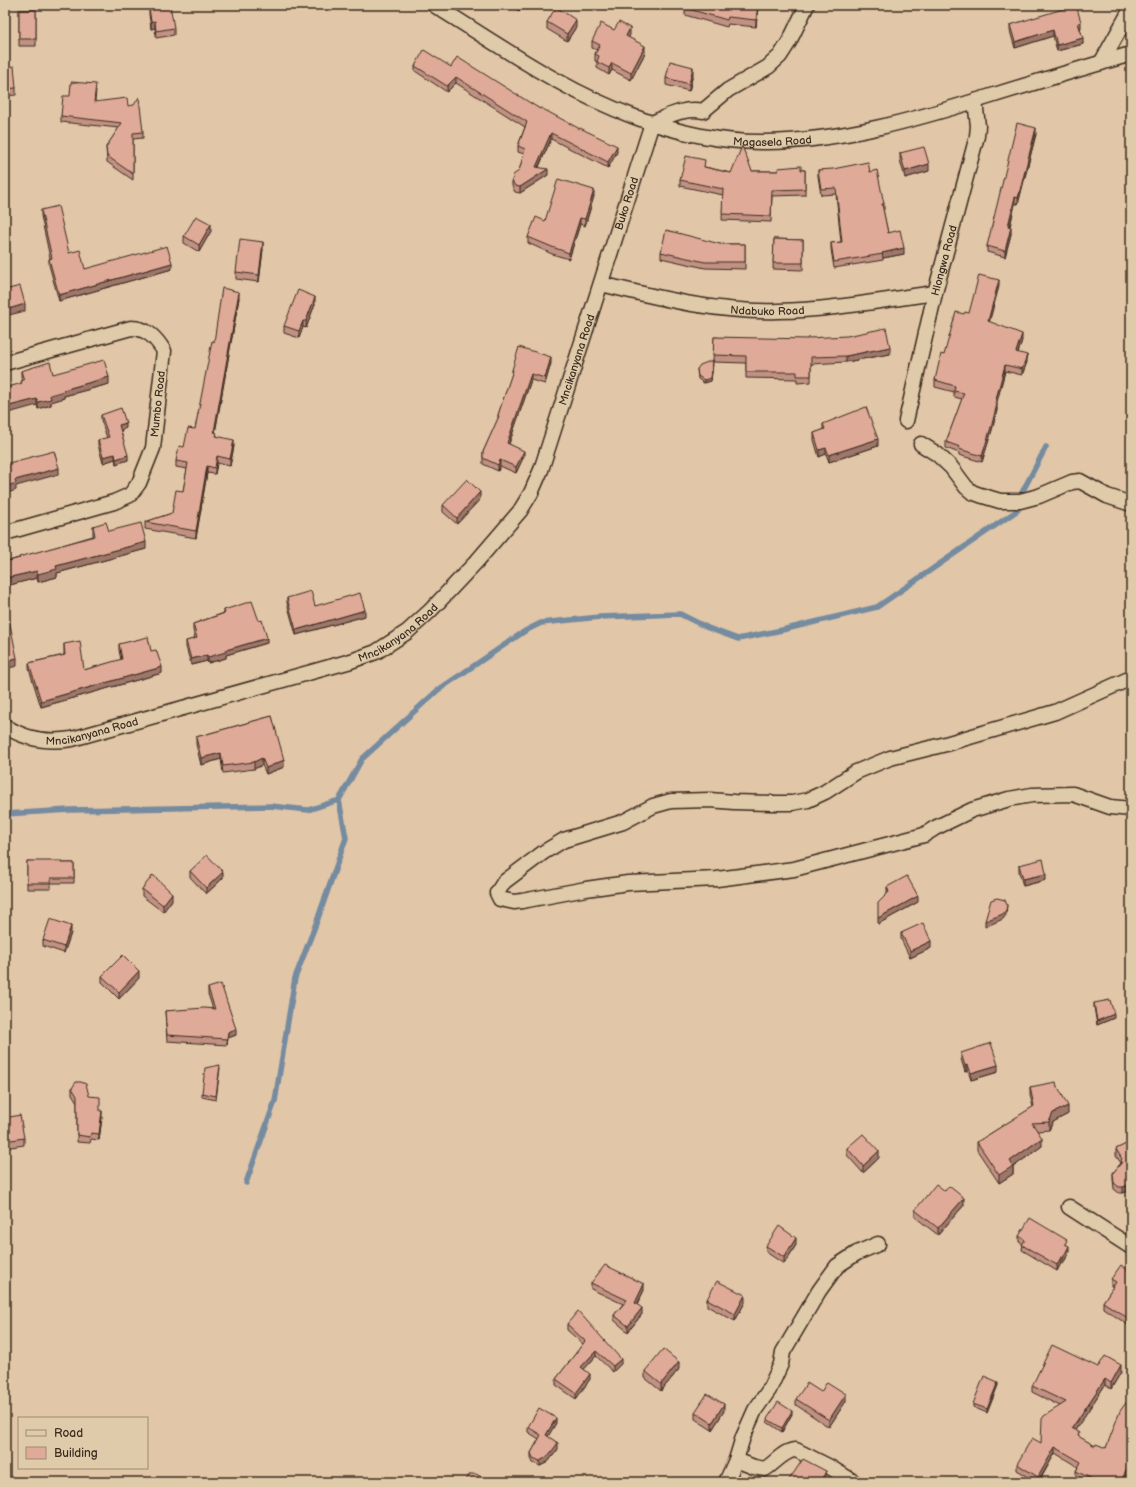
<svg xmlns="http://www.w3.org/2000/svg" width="1136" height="1487" font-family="'Balsamiq Sans',sans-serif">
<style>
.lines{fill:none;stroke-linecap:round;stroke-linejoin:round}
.stream{stroke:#748ba0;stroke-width:5.5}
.street-casing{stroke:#3b2a1e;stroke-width:17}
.street{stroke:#dfcbaa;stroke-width:14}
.wall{fill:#c19283;stroke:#3b2a1e}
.shaded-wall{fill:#9d776a;stroke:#3b2a1e}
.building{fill:#e0aa98;stroke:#3b2a1e}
.labels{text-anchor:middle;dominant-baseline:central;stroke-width:3.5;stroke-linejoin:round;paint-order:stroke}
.street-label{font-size:11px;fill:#3b2a1e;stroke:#dfcbaa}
</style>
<rect width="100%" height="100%" fill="#e1c6a8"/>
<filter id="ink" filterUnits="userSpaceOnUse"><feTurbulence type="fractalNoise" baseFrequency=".025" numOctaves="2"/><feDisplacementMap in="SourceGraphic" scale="8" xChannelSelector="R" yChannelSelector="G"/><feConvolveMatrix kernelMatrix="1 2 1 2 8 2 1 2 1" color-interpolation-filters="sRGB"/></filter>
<g filter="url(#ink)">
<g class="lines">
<path class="stream" d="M5,814L70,810L271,806L308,810L339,800L362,759L438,690L525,631L541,623L600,617L680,614L708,628L738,639L782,630L877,607L1018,510V500L1046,447
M246,1183L275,1101L295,978L317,921L346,838L339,800"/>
<g class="street-casing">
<g id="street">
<path id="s1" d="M434,5C499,45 563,91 635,117C674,132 724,143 766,142C842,141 917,119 988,97C1036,82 1083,68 1131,54"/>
<path d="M1101,63L1131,9"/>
<path id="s2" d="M601,284C659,298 718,313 778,311C831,310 883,300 935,293"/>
<path d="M5,363L131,328C147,328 156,338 164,351L153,448L139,483L130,495L114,502L5,533"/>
<path id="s3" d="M906,421L935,293L977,136L978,126L975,101"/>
<path d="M921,444L937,454L951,467L966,487L972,492L980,495L1000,501H1020L1039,496L1072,482L1080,481L1107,496L1131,504"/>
<path d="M1131,678L1055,712L942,745L890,758L856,772L825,792L808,800L792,803H772L734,802L710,800L671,801L653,806L623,822L564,840L544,852L504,882L497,893L500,899L514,902L522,901L586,889L628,883L717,879L794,869L924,835L935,828L972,810L1009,799L1032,795L1073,794L1110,807L1131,809"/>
<path id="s4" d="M5,726C26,740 48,743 72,739L351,661L376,652L407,632L430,611L477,561L520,511L531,493L541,470L652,123C668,116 685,107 703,111L728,90L768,67L780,56L789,42L807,5"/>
<path d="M1069,1207L1131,1247"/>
<path d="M736,1460L754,1467L765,1469C775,1463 784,1450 796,1450L828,1466L854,1482"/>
<path d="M726,1482L736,1460L743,1437L755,1410L769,1390L781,1364L783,1352L819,1291L837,1266L857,1253L878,1244"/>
</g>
</g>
<use href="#street" class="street"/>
</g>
<path class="wall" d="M509,5H524L519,11Z
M758,5L756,27L728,24L727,27L685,15V8Z
M149,7L174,28V35L156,38L155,28L151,29L149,14Z
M19,10H36V46H19Z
M547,22L576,27L567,41L547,29Z
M1010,25L1081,28H1080L1083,44L1057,51L1053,36L1015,48L1010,31Z
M614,30L630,35L628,37L645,53L631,80L612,70L609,75L597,68V62L595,61V54L597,50L592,48V41Z
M415,66L451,67L540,109L617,152L608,168L551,139L539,167L548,175L520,193L515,192L512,186V181L519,171L524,154L518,152V146L525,127L456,83L447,92L415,71Z
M5,68L16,88V95L5,96Z
M693,74L689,91L666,85V78Z
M96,90L95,102L128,106L143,132V138L133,139V180L107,162L106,147L119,128L61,122V116L70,96Z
M1036,134L1018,204H1015L1010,227L1011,234L1005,257L987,252V246Z
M900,153L929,171L905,178L900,160Z
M705,167L731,173L752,171H778L805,170V195L772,196L771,222L722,220L723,195L680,186V180Z
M818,170L870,172L884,204V210H883L888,233L904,254L883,258V260L834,268L831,249V243L841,242L836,194L821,195L818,176Z
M594,196L585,226L580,224L569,259L552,254L528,243V237L545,221Z
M41,210L69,253L85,269H172L59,301L49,265V259L50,258L41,216Z
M211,231L199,252L184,243V236Z
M774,239L803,240V270L773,269Z
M720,244H745V269L705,268L661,258V252Z
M263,249L259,282L236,279V272Z
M999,286L989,322L1022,340L1018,353L1027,362L1022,375L1005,371L996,404L997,410L992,430L982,462L959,455V453L946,448V442L962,399L954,397V392L935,387V380L944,355L964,314L969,313Z
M239,298L215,432L217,436L234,446L230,466L217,463L215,474L207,473L196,538L145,529V522L172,513L183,491L187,469L176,467V461L195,429L214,342Z
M315,304L306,328L303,327L299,338L284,333V326Z
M714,337L890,354L846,362L811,364V382L797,383V379L746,378V363L713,362Z
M551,363L545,384L531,380L509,444L524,456L516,473L500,466L498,471L483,464V452L498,419V415L512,374V370Z
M713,364L711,381L704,383L698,379L697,369Z
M21,371L53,374L109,384L64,396V398L51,402V405L38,409L37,405L21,383L22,381L21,377Z
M101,415L126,428L121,430L128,460L116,464L115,459L103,463L98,445V440L107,438L101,420Z
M823,424L878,446L829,462L826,454L819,457L814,440V433L823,430Z
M480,499L457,524L443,512V505Z
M93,526L109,531L146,549L57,573V577L38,582L37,578L6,586V588L5,562L93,536Z
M287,598L315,606L365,616L296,635L287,603Z
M224,610L259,621L267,643L226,655V658L208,663L207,661L191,665L186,647V641L195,639L193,630V624L224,613Z
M64,644L84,670L121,660L119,650V644L151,651L162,673L41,707L29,669V663L64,655Z
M272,716L284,767L266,774L262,765L254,769L223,773L221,759L201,765L196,744V737Z
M27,861L61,863H74V883H51V889H27Z
M1019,865L1046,880L1023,886L1019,872Z
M190,871L223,878L206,894L190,877Z
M887,887L918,902L878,924L887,894Z
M142,889L172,900L163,912L142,896Z
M71,933L64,953L43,946V940Z
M901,933L931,948L910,958L901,939Z
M102,976L139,978L119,999L102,982Z
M208,988L236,1035L228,1038L227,1045L167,1041L165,1011L213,1009L208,994Z
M1094,1003L1114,1018L1097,1025L1094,1007Z
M961,1053L998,1072L971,1080L968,1071L965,1072L961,1059Z
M220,1068L216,1100L202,1097V1093Z
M1030,1087H1057L1068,1114L1053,1122L1049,1130L1037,1131L1042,1146L1013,1167V1174L999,1183L977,1150V1142L1033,1107L1030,1095Z
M72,1088L89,1096L100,1111L102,1117L99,1140L91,1139L90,1143L77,1142V1102L72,1094Z
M5,1118L24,1138V1145L5,1148Z
M1131,1121V1190L1123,1193H1119L1114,1189L1113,1179V1173L1121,1163L1116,1156V1149L1129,1143L1127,1128V1122Z
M847,1148L879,1158L863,1173L847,1155Z
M945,1191L964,1205L938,1235L915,1217V1210Z
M1019,1236L1067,1245L1069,1252L1063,1264L1061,1263L1057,1271L1022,1250L1023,1244L1019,1242Z
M796,1245L784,1264L766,1252V1246Z
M1131,1272V1320L1128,1325L1103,1308V1302L1113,1287L1111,1286V1279Z
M591,1283L644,1290L637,1305L642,1314L628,1332L614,1320V1315L623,1304L591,1289Z
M707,1299L745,1302L735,1321L707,1306Z
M567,1324L621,1364L613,1372L596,1356L584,1369L590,1379L576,1399L556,1385V1379L583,1344L567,1330Z
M1098,1367L1121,1372L1111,1389L1105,1385L1075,1430L1079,1437L1095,1446L1106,1448L1131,1396V1471L1129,1470L1123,1482H1085L1076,1478V1471L1078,1467L1055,1453L1039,1482H1037L1017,1470V1464L1041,1443L1060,1406L1032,1392V1386Z
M679,1369L661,1391L645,1378V1371Z
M998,1385L987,1413L973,1407V1404Z
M796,1399L846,1401L829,1427L796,1405Z
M724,1411L712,1430L695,1419V1412Z
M792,1414L782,1432L767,1422V1419Z
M556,1423L548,1436L558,1449L548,1462L540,1466L533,1463L531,1458V1453L539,1439L528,1432V1427Z"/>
<path class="shaded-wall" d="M519,5H524L519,11Z
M758,5V8L756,27V20Z
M576,20V27L567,41V34Z
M155,21V28L151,29V22Z
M1081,22V28L1078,29V23Z
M630,28V35L626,43V36Z
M1053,30V36L1015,48V42Z
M1083,38V44L1057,51V45Z
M645,46V53L631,80V73Z
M612,63V70L609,75V68Z
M693,67V74L689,91V84Z
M456,77V83L447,92V86Z
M1036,128V134L1018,204V198Z
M551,133V139L536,172V167Z
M617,146V152L608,168V162Z
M929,164V171L905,178V171Z
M548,169V175L520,193V187Z
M594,190V196L585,226V219Z
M1015,197V204L1008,233V226Z
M580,218V224L569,259V253Z
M211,224V231L199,252V245Z
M1011,227V234L1005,257V251Z
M263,242V249L259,282V275Z
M904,248V254L883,258L882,253Z
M172,263V269L59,301V295Z
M999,280V286L988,327V321Z
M239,292V298L214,439V432Z
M315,297V304L306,328V321Z
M25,304V311L5,316V310Z
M303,321V327L299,338V331Z
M1022,334V340L1016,359V352Z
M890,347V354L846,362V356Z
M1027,355V362L1022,375V369Z
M551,357V363L545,384V378Z
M713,360L711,381L704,383V380Z
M1005,365V371L995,410V403Z
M531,374V380L507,449V443Z
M109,377V384L64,396V398L51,402V405L38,409V402L50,395L63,390Z
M37,399V405L5,414V407Z
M997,404V410L992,430L982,462V456Z
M126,423V428L119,431V425Z
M878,439V446L829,462V455Z
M234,440V446L230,466V459Z
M826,448V454L819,457V450Z
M524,451V456L516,473V467Z
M115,454V459L103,463V457Z
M128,455V460L116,464V459Z
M217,456V463L215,474V468Z
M500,460V466L498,471V465Z
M207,466V473L196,538V531Z
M59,468V474L16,486V490L5,494V487L15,480Z
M480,492V499L457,524V518Z
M146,542V549L57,573V577L38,582V574L56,566Z
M37,571V578L6,586V588L5,589V581L6,578Z
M365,610V616L296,635V630Z
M267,638V643L226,655V658L208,663V657L226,650Z
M207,655V661L191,665V659Z
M17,658V666L5,669V661Z
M162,667V673L41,707V701Z
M221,753V759L201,765V758Z
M262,758V765L254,769V762Z
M284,760V767L266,774V768Z
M223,872V878L206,894V888Z
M1046,874V880L1023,886V879Z
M172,893V900L163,912V905Z
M918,896V902L878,924V918Z
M1007,905L1006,915L1003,919L985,927V921Z
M71,926V933L64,953V947Z
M931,941V948L910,958V951Z
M139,971V978L119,999V992Z
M1114,1014V1018L1097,1025V1021Z
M236,1029V1035L228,1038L227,1045L228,1032Z
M968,1065V1071L965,1072V1066Z
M998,1065V1072L971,1080V1073Z
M1068,1106V1114L1053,1122L1049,1130V1122L1053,1113Z
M102,1111V1117L99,1140V1134Z
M1042,1138V1146L1013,1167V1174L999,1183V1175L1010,1161Z
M879,1151V1158L863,1173V1166Z
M1131,1184V1190L1123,1193V1187Z
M964,1198V1205L938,1235V1228Z
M796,1238V1245L784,1264V1257Z
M1069,1246V1252L1063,1264V1258Z
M1061,1257V1263L1057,1271V1265Z
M644,1284V1290L635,1309V1303Z
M745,1295V1302L735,1321V1314Z
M642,1308V1314L628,1332V1326Z
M1131,1314V1320L1128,1325V1318Z
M596,1351V1356L581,1373V1367Z
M621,1359V1364L613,1372V1366Z
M679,1362V1369L661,1391V1384Z
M1121,1365V1372L1111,1389V1383Z
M590,1374V1379L576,1399V1393Z
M1105,1379V1385L1072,1435V1428Z
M998,1382V1385L987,1413V1409Z
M846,1394V1401L829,1427V1420Z
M724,1404V1411L712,1430V1423Z
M792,1411V1414L782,1432V1428Z
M556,1418V1423L546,1440V1435Z
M558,1443V1449L548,1462L540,1466V1461Z
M1055,1447V1453L1038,1482V1477Z
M1129,1463V1470L1123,1482H1121Z
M826,1471V1477L823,1482V1477Z"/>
<path class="building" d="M161,5H170L174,28L156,31L155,21L151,22L149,7Z
M686,5H758L756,20L728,17L727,20L685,8Z
M1076,5L1081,22L1078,23L1083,38L1057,45L1053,30L1015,42L1010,25Z
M556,7L576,20L567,34L547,22Z
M19,10H36V39H19Z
M619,22L630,28L626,36L645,46L631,73L612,63L609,68L597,62L599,56L595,54L600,45L592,41L601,23L614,30Z
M424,50L451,67L457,57L540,109L541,108L580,129V128L617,146L608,162L551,133L536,167L548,169L520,187L515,186L512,181L513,175L519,171L525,149L518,146L527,122L456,77L447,86L415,66Z
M670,61L693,67L689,84L666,78Z
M14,66L16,88L5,89V68Z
M71,82L96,84L94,102L127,98L128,106L134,105L139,97L143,132L133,133V174L107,156L106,147L122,123L61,116L63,96H70Z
M1017,123L1036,128L1018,198L1015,197L1008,226L1011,227L1005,251L987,246Z
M742,146L752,171H778V168L801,166V170H805V189L772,190L771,216L722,214L723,189L680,180L686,156L705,160L704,167L731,173Z
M924,147L929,164L905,171L900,153Z
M868,162L870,172L877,170L884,204H882L888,233L900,230L904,248L882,253L883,254L834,262L831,243L842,242L836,188L821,189L818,170L833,169Z
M558,179L594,190L585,219L580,218L569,253L552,247L528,237L536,217L545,221Z
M58,206L69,253L80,250L85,269L167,246L172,263L59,295L49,259L52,258L41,210Z
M196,216L211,224L199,245L184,236Z
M666,230L720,244H745V262H705L661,252Z
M240,239L263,242L259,275L236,272Z
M774,239L803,240V263H773Z
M979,275L999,280L988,321L1022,334L1016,352L1027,355L1022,369L1005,365L995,403L997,404L992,424L982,456L959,449L960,447L946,442L964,393L954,391L955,386L935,380L941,354L944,355L956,312L964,314L965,312L969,313Z
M20,286L25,304L5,310V290Z
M222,288L239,292L214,432L217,433L216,436L234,440L230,459L217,456L215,468L207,466L196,531L145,522L172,513L176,490L183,491L188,463L176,461L179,446L184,447L188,428L195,429L212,341L214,342Z
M298,290L315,297L306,321H303L299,331L284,326Z
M886,328L890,347L846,356L811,357V376H797V372H746V356L713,355L714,337L808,339V338L847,336Z
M519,347L551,357L545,378L531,374L507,443L524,451L516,467L500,460L498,465L483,458V452L499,416L498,415L513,370H512Z
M104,360L109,377L63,390L64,391L50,395L51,399L38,402L37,399L5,407V388L22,383L21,381L24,380L21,371L50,362L53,374Z
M713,360L711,378L704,380L698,376L697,369L700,365Z
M866,407L878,439L829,455L826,448L819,450L814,433L825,429L823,424Z
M121,408L126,423L119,425L128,455L116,459L115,454L103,457L98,440L109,437L101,415Z
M54,451L59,468L15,480L16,483L5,487V464Z
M467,479L480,492L457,518L443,505Z
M106,522L109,531L141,523L146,542L56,566L57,569L38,574L37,571L6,578V581H5V562L20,558L19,557L95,536L93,526Z
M311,591L315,606L360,593L365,610L296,630L287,598Z
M252,601L259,621L262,620L267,638L226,650V652L208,657L207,655L191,659L186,641L197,638L193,624L225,613L224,610Z
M5,610H7L17,658L5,661Z
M148,637L151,651L156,650L162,667L41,701L29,663L65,655L64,644L80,641L84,670L122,659L119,644Z
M272,716L284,760L266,768L262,758L254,762L223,766L221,753L201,758L196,737Z
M207,855L223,872L206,888L190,871Z
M1043,859L1046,874L1023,879L1019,865Z
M27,861H61V863H74V878H51V883H27Z
M153,875L172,893L163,905L142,889Z
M907,876L918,896L878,918V903L889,892L887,887Z
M997,898L1005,900L1007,905L1006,910L1003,914L985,921L991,900Z
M50,919L71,926L64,947L43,940Z
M923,923L931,941L910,951L901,933Z
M123,955L139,971L119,992L102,976Z
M221,984L236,1029L228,1032L227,1039L167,1035L165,1011L204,1008L215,1009L208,988Z
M1110,1000L1114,1014L1097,1021L1094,1003Z
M991,1043L998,1065L971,1073L968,1065L965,1066L961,1053Z
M220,1065L216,1096L202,1093L205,1068Z
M76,1082H81L86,1084L89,1096L100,1097V1111H102L99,1134L91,1133L90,1137L77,1135V1096L72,1088Z
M1056,1082L1057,1087H1058L1068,1106L1053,1113L1049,1122L1032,1123L1042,1138L1010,1161L1013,1166L999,1175L977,1142L1034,1106L1030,1087Z
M20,1115L24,1138L5,1141V1118Z
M1131,1121V1184L1123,1187H1119L1114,1183L1113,1173L1122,1162L1121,1160L1122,1159L1116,1149L1130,1142L1127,1122Z
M863,1134L879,1151L863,1166L847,1148Z
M936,1184L945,1191L949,1186L964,1198L938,1228L915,1210Z
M1030,1218L1067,1240L1065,1244L1069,1246L1063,1258L1061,1257L1057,1265L1022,1245L1025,1240L1019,1236Z
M779,1226L796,1238L784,1257L766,1246Z
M605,1265L644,1284L635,1303L642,1308L628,1326L614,1315L627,1300L591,1283Z
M1121,1265L1131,1272V1314L1128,1318L1103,1302L1116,1282L1111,1279Z
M717,1281L745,1295L735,1314L707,1299Z
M578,1311L621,1359L613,1366L596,1351L581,1367L590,1374L576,1393L556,1379L585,1341L567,1324Z
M1052,1345L1098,1367L1105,1356L1121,1365L1111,1383L1105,1379L1072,1428L1079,1433L1078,1436L1095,1446L1096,1444L1106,1448L1120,1411L1131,1396V1430L1129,1432L1131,1433V1464L1129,1463L1121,1482H1098L1076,1471L1081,1462L1055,1447L1038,1477L1017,1464L1032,1438L1041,1443L1042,1419L1044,1416L1066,1402L1032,1386Z
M663,1349L679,1362L661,1384L645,1371Z
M984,1376L998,1382L987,1409L973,1404Z
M827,1382L846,1394L829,1420L796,1399L807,1383L821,1392Z
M707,1394L724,1404L712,1423L695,1412Z
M778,1402L792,1411L782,1428L767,1419Z
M539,1408L556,1418L546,1435L558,1443L548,1456L540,1461L533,1458L531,1453L541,1435L528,1427Z
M803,1459L826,1471L823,1477L831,1482H793L789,1480Z
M470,1474H476L490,1482H465Z"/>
</g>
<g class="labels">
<g class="street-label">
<text stroke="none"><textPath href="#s1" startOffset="371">Magasela Road</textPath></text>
<text stroke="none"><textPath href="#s4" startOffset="915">Buko Road</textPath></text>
<text stroke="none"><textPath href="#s3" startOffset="165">Hlongwa Road</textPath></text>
<text stroke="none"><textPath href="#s2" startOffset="169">Ndabuko Road</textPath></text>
<text stroke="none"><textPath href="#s4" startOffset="751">Mncikanyana Road</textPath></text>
<text transform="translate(158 404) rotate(-84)">Mumbo Road</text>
<text stroke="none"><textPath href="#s4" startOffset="415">Mncikanyana Road</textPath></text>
<text stroke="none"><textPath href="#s4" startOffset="91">Mncikanyana Road</textPath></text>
</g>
</g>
<rect width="1136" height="1487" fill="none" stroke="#dfcbaa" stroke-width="20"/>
<rect x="10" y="10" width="1116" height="1467" fill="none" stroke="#3b2a1e" stroke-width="1.5" filter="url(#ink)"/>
<rect x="18" y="1417" width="130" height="52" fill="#dfcbaa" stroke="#9d8b72"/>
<rect x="26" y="1430" width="20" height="6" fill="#dfcbaa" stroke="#9d8b72"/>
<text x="54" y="1437" font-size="12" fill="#3b2a1e">Road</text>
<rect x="26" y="1447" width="20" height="12" fill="#e0aa98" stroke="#9d8b72"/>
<text x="54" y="1457" font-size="12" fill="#3b2a1e">Building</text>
</svg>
